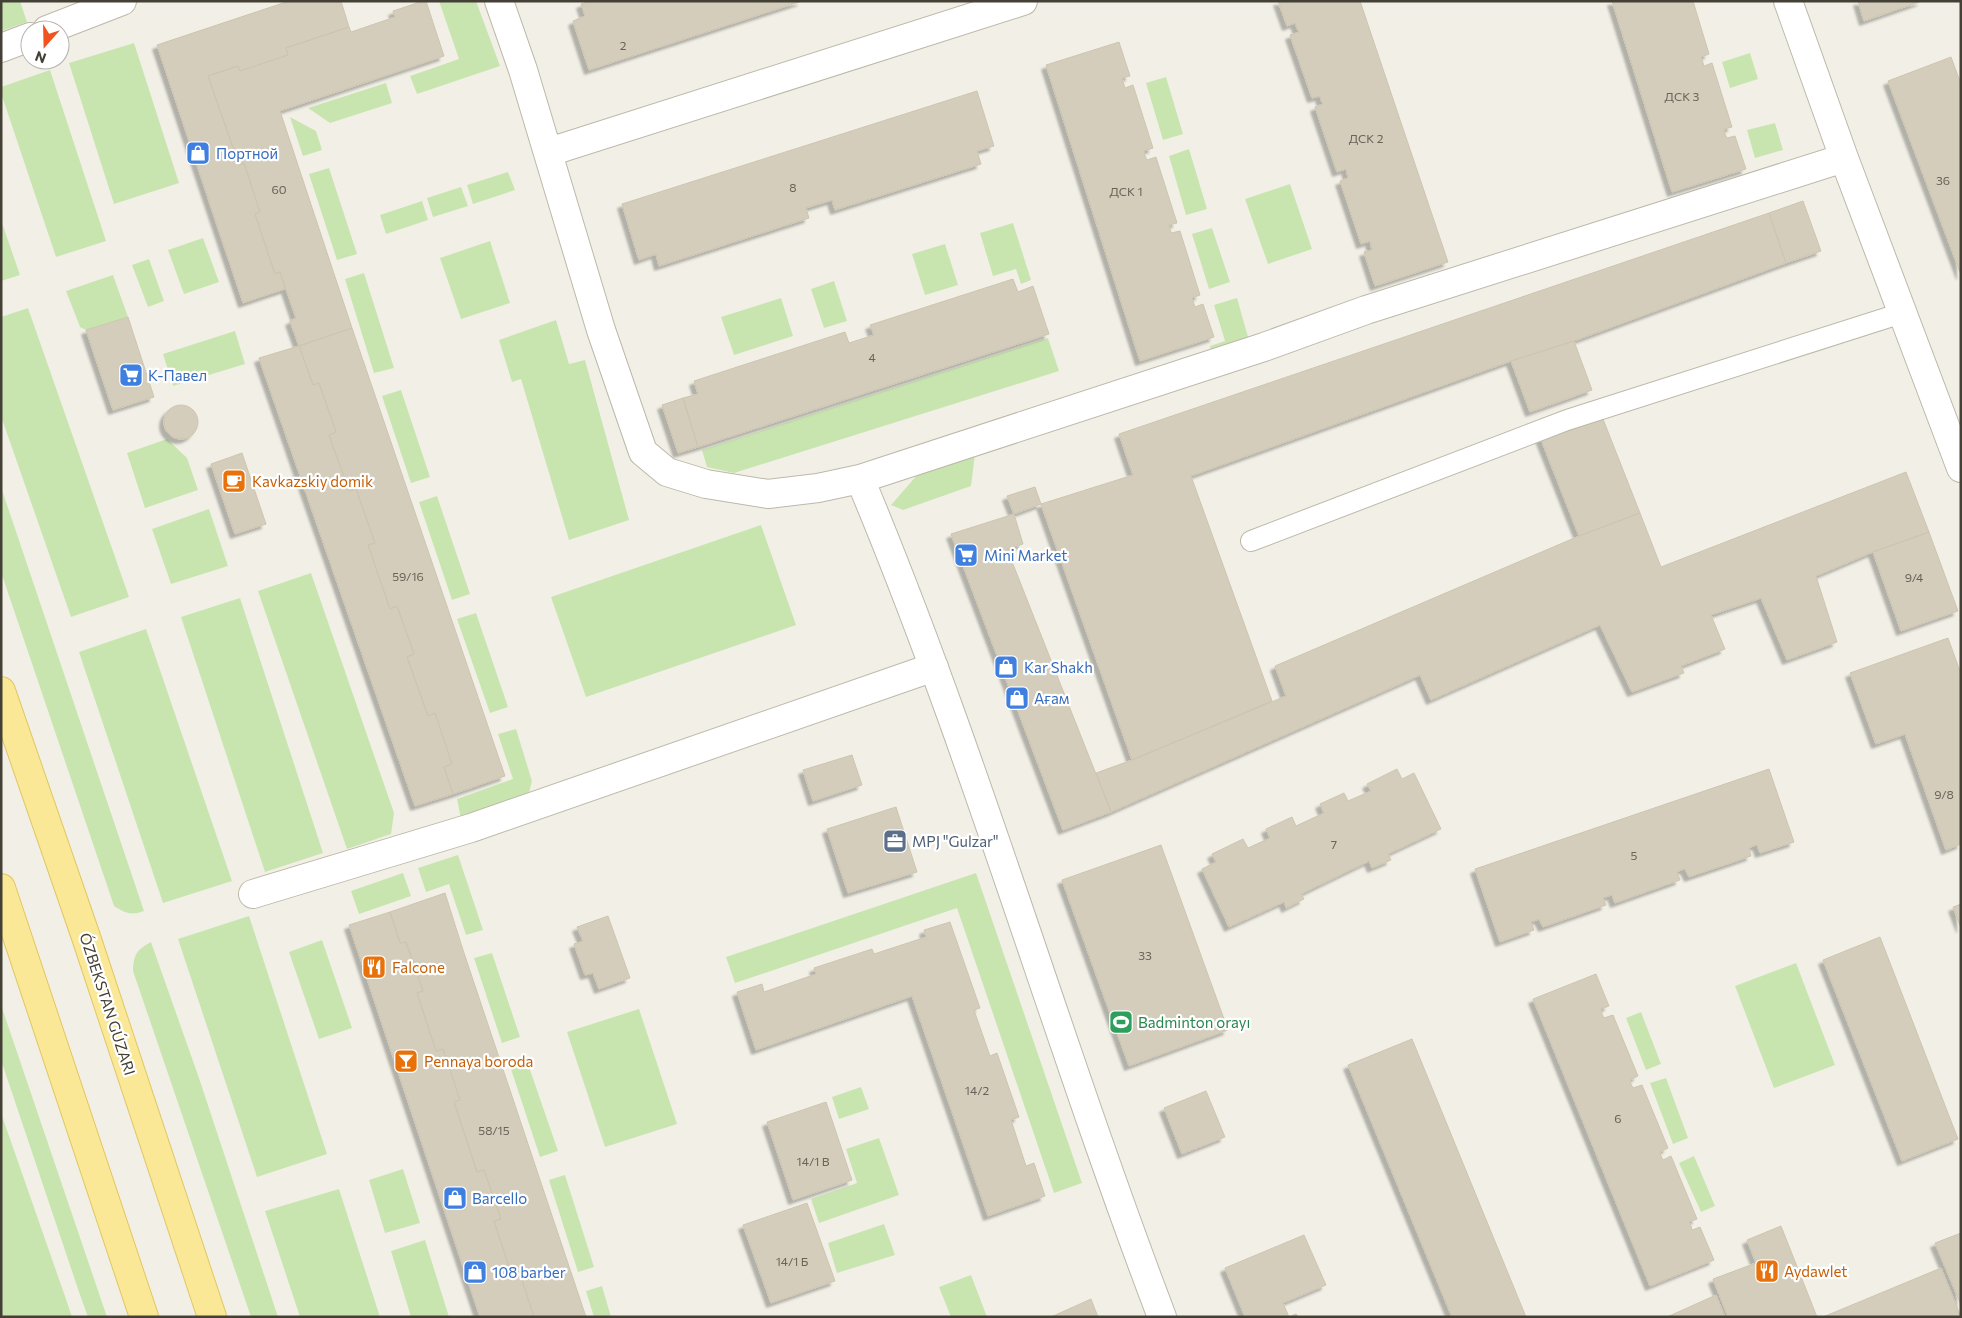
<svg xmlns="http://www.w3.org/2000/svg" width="1962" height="1318" font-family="Commissioner,sans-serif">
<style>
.green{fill:#c8e5b0}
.building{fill:#d4cdbc;stroke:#cec5af;filter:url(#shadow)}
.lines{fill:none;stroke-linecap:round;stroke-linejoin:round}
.lane-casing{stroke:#bdb8a9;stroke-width:22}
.street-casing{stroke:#bdb8a9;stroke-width:30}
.primary-casing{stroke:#dfc767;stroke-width:30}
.lane{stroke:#fff;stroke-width:20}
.street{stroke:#fff;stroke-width:28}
.primary{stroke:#fae897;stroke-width:28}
.labels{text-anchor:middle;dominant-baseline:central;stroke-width:4.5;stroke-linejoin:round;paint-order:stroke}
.number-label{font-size:12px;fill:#696358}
.shop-label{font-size:15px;fill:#366cbe;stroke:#fff;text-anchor:start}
.food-label{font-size:15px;fill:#c56008;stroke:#fff;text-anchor:start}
.service-label{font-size:15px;fill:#4e5e75;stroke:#fff;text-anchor:start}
.street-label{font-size:15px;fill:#454036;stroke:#fff}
.leisure-label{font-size:15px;fill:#27864d;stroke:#fff;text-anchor:start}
</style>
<defs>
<filter id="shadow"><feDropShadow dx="-4.5" dy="4.5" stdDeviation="1" flood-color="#0004"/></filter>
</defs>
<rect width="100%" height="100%" fill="#f2f0e6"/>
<path class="green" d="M1,1H20L27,22L1,31Z
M439,1H476L500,66L417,94L410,76L459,59Z
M134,43L179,183L114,204L69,63Z
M1750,53L1758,79L1730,88L1722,62Z
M50,70L106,241L56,257L1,93V87Z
M1166,77L1183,134L1163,140L1146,83Z
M386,83L392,103L330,123L308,108Z
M290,117L316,131L322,150L303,156Z
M1775,123L1783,150L1755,158L1747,130Z
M1189,149L1207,209L1186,215L1169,156Z
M329,168L357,254L337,260L309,174Z
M508,172L515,190L473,204L467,185Z
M1290,184L1312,249L1268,264L1245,199Z
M461,187L468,206L433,217L427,198Z
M422,201L428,220L386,234L380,215Z
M1,220L20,275L1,281Z
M1013,223L1031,280L1021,284L1016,269L993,276L980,233Z
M1212,228L1230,282L1209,289L1192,234Z
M203,238L219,282L184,294L168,250Z
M490,241L510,303L461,319L440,258Z
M945,244L958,285L925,295L912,254Z
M149,259L164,301L148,307L132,265Z
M364,273L394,368L374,373L345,279Z
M113,275L128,317L86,330L80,327L66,291Z
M834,281L847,321L824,328L811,289Z
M781,298L793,336L734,355L721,317Z
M1237,298L1250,344L1212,355L1210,346L1225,341L1214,305Z
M28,308L129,597L71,617L1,416V317Z
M556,320L569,364L585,360L629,520L569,540L521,379L512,382L499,340Z
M235,331L245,364L173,386L163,354Z
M1048,338L1059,371L734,473L707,467L702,450Z
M401,390L430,477L411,483L382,396Z
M167,439L187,458L198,490L145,508L127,453Z
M975,454L971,486L903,510L891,505L918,474Z
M1,487L144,911C131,916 125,913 114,906L1,572Z
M437,496L470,594L452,600L419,502Z
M209,509L228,566L171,584L152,529Z
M761,525L796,625L586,697L551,597Z
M311,573L394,813L391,834L347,849L258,591Z
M240,598L323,853L265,872L181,617Z
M476,613L508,707L490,713L457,619Z
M146,629L232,881L163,903L79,652Z
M516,729L532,781L529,793L461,819L457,799L513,779L498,734Z
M458,855L483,930L466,935L449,884L426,892L418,868Z
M403,873L411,896L359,914L351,891Z
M976,873L1082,1183L1054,1193L957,908L735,983L726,957Z
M249,916L327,1154L257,1177L178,939Z
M322,940L352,1028L319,1039L289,952Z
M151,942L199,1078L278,1317H251L133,971C134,953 137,950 151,942Z
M492,953L520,1037L502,1043L474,958Z
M1796,963L1835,1065L1774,1088L1735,986Z
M1,1005L107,1317H88L79,1292L1,1060Z
M639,1009L677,1124L605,1147L567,1032Z
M1641,1012L1661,1064L1646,1070L1626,1018Z
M527,1061L558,1151L540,1157L510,1066Z
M1666,1078L1688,1138L1673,1144L1650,1083Z
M861,1087L869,1109L839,1119L832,1097Z
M1,1113L67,1302L72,1317H1Z
M879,1138L899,1195L819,1223L811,1199L857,1183L846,1149Z
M1694,1156L1715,1206L1701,1212L1679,1163Z
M403,1169L420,1223L385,1233L369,1180Z
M565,1175L594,1267L578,1272L549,1180Z
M339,1189L380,1317H300L265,1211Z
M884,1224L895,1255L837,1273L828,1243Z
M425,1240L449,1317H411L391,1251Z
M971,1275L987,1317H951L939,1287Z
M602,1286L611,1317H594L586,1291Z"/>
<path class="building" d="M289,1H341L349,27L286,48L288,55L240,71L238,66L208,76L239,165L244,163L260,212L255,214L275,274L280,272L285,289L243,303L157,45Z
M423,1H426L444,56L280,111L352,328L299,346L290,321L296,318L280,272L275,274L255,214L260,212L244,163L239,165L208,76L238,66L240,71L288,55L286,48L349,27L351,32L395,17L393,11Z
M590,1H802L589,70L573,21L585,16L581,4Z
M1278,1H1360L1448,262L1375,286L1364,252L1372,250L1370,241L1361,244L1340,181L1348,178L1347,173L1346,169L1337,172L1315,107L1323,104L1321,100L1320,96L1312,98L1290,35L1299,32L1297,28L1295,23L1287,26Z
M1612,1H1693L1709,54L1701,57L1704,66L1712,63L1732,127L1724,129L1725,134L1727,138L1735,136L1746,169L1672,192Z
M1858,1H1922L1864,21Z
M1119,42L1130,76L1122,78L1125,88L1133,85L1153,148L1144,151L1145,156L1147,160L1156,157L1177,223L1169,225L1171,233L1180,231L1200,295L1192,298L1195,307L1203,304L1214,337L1140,361L1046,65Z
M1951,57L1961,84V275L1888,81Z
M977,91L994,146L977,151L981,164L835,210L832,200L806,208L809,218L659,266L656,254L639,260L622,204Z
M1803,201L1821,251L1786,263L1769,213Z
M1769,213L1786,263L1574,341L1511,361L1191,476L1272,701L1132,760L1041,504L1133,475L1119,434Z
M1013,279L1018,292L1033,286L1049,334L698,447L683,398L698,394L694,381L845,332L849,343L874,335L870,325Z
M128,317L154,397L113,410L86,330Z
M352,328L505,776L453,794L444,767L452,764L435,713L428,716L407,657L414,654L397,606L390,609L368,545L375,543L356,489L349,491L329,435L336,432L319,383L313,385L299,346Z
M1574,341L1592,390L1530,412L1511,361Z
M299,346L313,385L319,383L336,432L329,435L349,491L356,489L375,543L368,545L390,609L397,606L414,654L407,657L428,716L435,713L452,764L444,767L453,794L415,806L259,358Z
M683,398L698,447L678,453L662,405Z
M164 422a17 17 0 1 1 34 0a17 17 0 1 1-34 0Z
M1601,414L1640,513L1579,536L1540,437Z
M242,453L266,524L235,534L211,464Z
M1906,472L1929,532L1873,552L1816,576L1837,642L1787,660L1761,598L1711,615L1725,649L1681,666L1684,673L1632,692L1600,625L1431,700L1420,675L1111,812L1096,773L1132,760L1286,696L1275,666L1579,536L1640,513L1661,567Z
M1035,487L1041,504L1014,514L1007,496Z
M1014,514L1023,544L1007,549L1111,812L1063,830L951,534Z
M1929,532L1958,611L1901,631L1873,552Z
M1948,638L1961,674V844L1946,850L1905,734L1876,744L1850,673Z
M852,755L862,785L813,801L803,770Z
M1397,769L1402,779L1414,773L1441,829L1388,854L1391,860L1372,868L1369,861L1301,894L1304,899L1286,908L1284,902L1229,927L1202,869L1216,862L1212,854L1243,839L1248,848L1270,838L1266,829L1292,817L1296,826L1324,813L1320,804L1344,793L1348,801L1371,791L1367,784Z
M1769,769L1794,842L1760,853L1757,845L1753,846L1749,848L1751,856L1689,877L1685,869L1681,870L1677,872L1680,880L1615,903L1612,895L1603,898L1606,905L1543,927L1539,919L1531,922L1534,930L1500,942L1475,869Z
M896,807L917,872L848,893L827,829Z
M1161,845L1228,1030L1129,1066L1062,880Z
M445,893L463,950L586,1317H534L521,1277L513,1279L494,1221L501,1219L484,1170L477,1172L454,1102L460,1100L443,1049L436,1051L417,993L423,991L406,942L400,943L390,912Z
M1961,904V928L1953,907Z
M390,912L400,943L406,942L423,991L417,993L436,1051L443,1049L460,1100L454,1102L477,1172L484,1170L501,1219L494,1221L513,1279L521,1277L534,1317H480L349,925Z
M608,916L630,978L599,989L593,973L585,975L574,944L583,941L577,927Z
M950,922L980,1008L974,1010L990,1056L997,1053L1019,1117L1011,1120L1026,1166L1034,1163L1045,1196L988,1216L912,996L756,1050L737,992L762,984L764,992L816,974L814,968L872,949L874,954L926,937L924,930Z
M1880,937L1958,1139L1902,1161L1823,960Z
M1596,974L1609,1006L1601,1009L1602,1014L1604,1018L1613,1015L1638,1076L1630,1080L1631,1084L1633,1088L1642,1085L1668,1148L1660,1152L1661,1156L1663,1160L1671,1156L1697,1219L1689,1222L1691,1226L1692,1230L1700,1227L1714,1260L1650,1286L1533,999Z
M1412,1039L1526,1317H1452L1348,1065Z
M1206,1091L1225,1137L1182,1154L1164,1108Z
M826,1102L852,1180L793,1200L767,1122Z
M807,1203L835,1281L771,1303L743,1225Z
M1781,1226L1817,1317H1728L1713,1279L1756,1263L1747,1240Z
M1961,1233V1305L1935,1243Z
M1304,1235L1326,1285L1283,1303L1289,1317L1296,1314L1298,1317H1245L1225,1268Z
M1941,1268L1961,1317H1823Z
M1716,1295L1725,1317H1667Z
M1091,1299L1098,1317H1051Z"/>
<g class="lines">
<g class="lane-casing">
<path id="lane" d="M1251,541L1567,420L1902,313"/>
</g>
<g class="street-casing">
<path id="street" d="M499,1L523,70L601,330L643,452L667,472L706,484L768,494L818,488L860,479C975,753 1056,1039 1162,1317
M1788,1L1844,158L1961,468
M47,30L122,1
M1,48L30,37
M549,152L1023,1
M860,479L1264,347L1366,310L1844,158
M253,894L471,828L934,667"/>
</g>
<g class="primary-casing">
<path id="primary" d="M1,691L86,937L212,1317
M1,888L144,1317"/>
</g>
<use href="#lane" class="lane"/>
<use href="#street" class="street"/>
<use href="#primary" class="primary"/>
</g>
<defs>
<g id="shop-square" transform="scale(1.25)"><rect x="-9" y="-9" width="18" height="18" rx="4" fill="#3f7fe0" stroke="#fff"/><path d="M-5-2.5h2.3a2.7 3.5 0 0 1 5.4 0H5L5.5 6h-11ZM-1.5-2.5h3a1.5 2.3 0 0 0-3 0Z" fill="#fff"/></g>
<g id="supermarket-square" transform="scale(1.25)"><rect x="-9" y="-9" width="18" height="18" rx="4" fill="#3f7fe0" stroke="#fff"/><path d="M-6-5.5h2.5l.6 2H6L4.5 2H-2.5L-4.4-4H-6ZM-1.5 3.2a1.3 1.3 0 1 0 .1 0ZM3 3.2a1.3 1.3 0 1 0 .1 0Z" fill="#fff"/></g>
<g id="cafe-square" transform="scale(1.25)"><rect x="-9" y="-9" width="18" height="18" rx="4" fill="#e8710a" stroke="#fff"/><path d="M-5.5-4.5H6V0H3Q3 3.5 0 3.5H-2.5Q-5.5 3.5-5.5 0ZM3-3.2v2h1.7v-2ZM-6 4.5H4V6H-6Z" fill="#fff"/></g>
<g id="office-square" transform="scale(1.25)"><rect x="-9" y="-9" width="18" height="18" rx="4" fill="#5c6f8a" stroke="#fff"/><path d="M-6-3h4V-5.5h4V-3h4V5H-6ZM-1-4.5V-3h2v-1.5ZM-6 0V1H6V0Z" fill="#fff"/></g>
<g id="restaurant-square" transform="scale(1.25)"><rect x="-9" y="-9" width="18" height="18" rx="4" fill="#e8710a" stroke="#fff"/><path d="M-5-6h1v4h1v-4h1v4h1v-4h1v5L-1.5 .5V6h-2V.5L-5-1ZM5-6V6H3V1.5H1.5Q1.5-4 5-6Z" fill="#fff"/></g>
<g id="stadium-square" transform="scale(1.25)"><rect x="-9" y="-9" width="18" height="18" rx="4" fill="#2e9e5b" stroke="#fff"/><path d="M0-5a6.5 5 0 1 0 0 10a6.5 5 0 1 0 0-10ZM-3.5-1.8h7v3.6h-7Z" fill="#fff"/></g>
<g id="bar-square" transform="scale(1.25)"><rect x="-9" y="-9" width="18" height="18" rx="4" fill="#e8710a" stroke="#fff"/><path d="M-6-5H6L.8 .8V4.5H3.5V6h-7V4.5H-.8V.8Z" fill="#fff"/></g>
</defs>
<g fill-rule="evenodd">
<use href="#shop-square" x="198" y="153"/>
<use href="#supermarket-square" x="131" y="375"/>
<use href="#cafe-square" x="234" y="481"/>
<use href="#supermarket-square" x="966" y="555"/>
<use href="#shop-square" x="1006" y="667"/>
<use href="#shop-square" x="1017" y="698"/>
<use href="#office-square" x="895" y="841"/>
<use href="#restaurant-square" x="374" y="967"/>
<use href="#stadium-square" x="1121" y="1022"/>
<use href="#bar-square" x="406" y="1061"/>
<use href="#shop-square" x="455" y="1198"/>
<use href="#restaurant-square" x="1767" y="1271"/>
<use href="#shop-square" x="475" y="1272"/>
</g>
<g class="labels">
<g class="number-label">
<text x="623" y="45">2</text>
<text x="1682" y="96">ДСК 3</text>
<text x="1366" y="138">ДСК 2</text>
<text x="1943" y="180">36</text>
<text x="793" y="187">8</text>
<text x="279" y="189">60</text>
<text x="1126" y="191">ДСК 1</text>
<text x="872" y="357">4</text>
<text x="408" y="576">59/16</text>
<text x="1914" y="577">9/4</text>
<text x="1944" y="794">9/8</text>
<text x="1334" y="844">7</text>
<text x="1634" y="855">5</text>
<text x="1145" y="955">33</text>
<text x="977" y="1090">14/2</text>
<text x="1618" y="1118">6</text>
<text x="494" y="1130">58/15</text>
<text x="813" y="1161">14/1 В</text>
<text x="792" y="1261">14/1 Б</text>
</g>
<g class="shop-label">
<text x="216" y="153">Портной</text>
<text x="148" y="375">К-Павел</text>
<text x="984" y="555">Mini Market</text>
<text x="1024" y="667">Kar Shakh</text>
<text x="1034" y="698">Ағам</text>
<text x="472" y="1198">Barcello</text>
<text x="492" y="1272">108 barber</text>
</g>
<g class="food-label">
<text x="252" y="481">Kavkazskiy domik</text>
<text x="392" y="967">Falcone</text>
<text x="424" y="1061">Pennaya boroda</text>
<text x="1784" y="1271">Aydawlet</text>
</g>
<g class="service-label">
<text x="912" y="841">MPJ "Gulzar"</text>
</g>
<g class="street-label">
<text transform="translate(108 1004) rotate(72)">ÓZBEKSTAN GÚZARI</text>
</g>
<g class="leisure-label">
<text x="1138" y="1022">Badminton orayı</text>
</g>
</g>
<rect width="1962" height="1318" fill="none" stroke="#454036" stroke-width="5"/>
<g transform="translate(45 45) rotate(200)"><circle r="24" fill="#ffffff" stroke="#b5b3af"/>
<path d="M0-4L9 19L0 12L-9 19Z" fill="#f2521e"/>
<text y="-8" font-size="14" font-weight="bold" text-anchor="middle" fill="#454036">N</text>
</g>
</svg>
